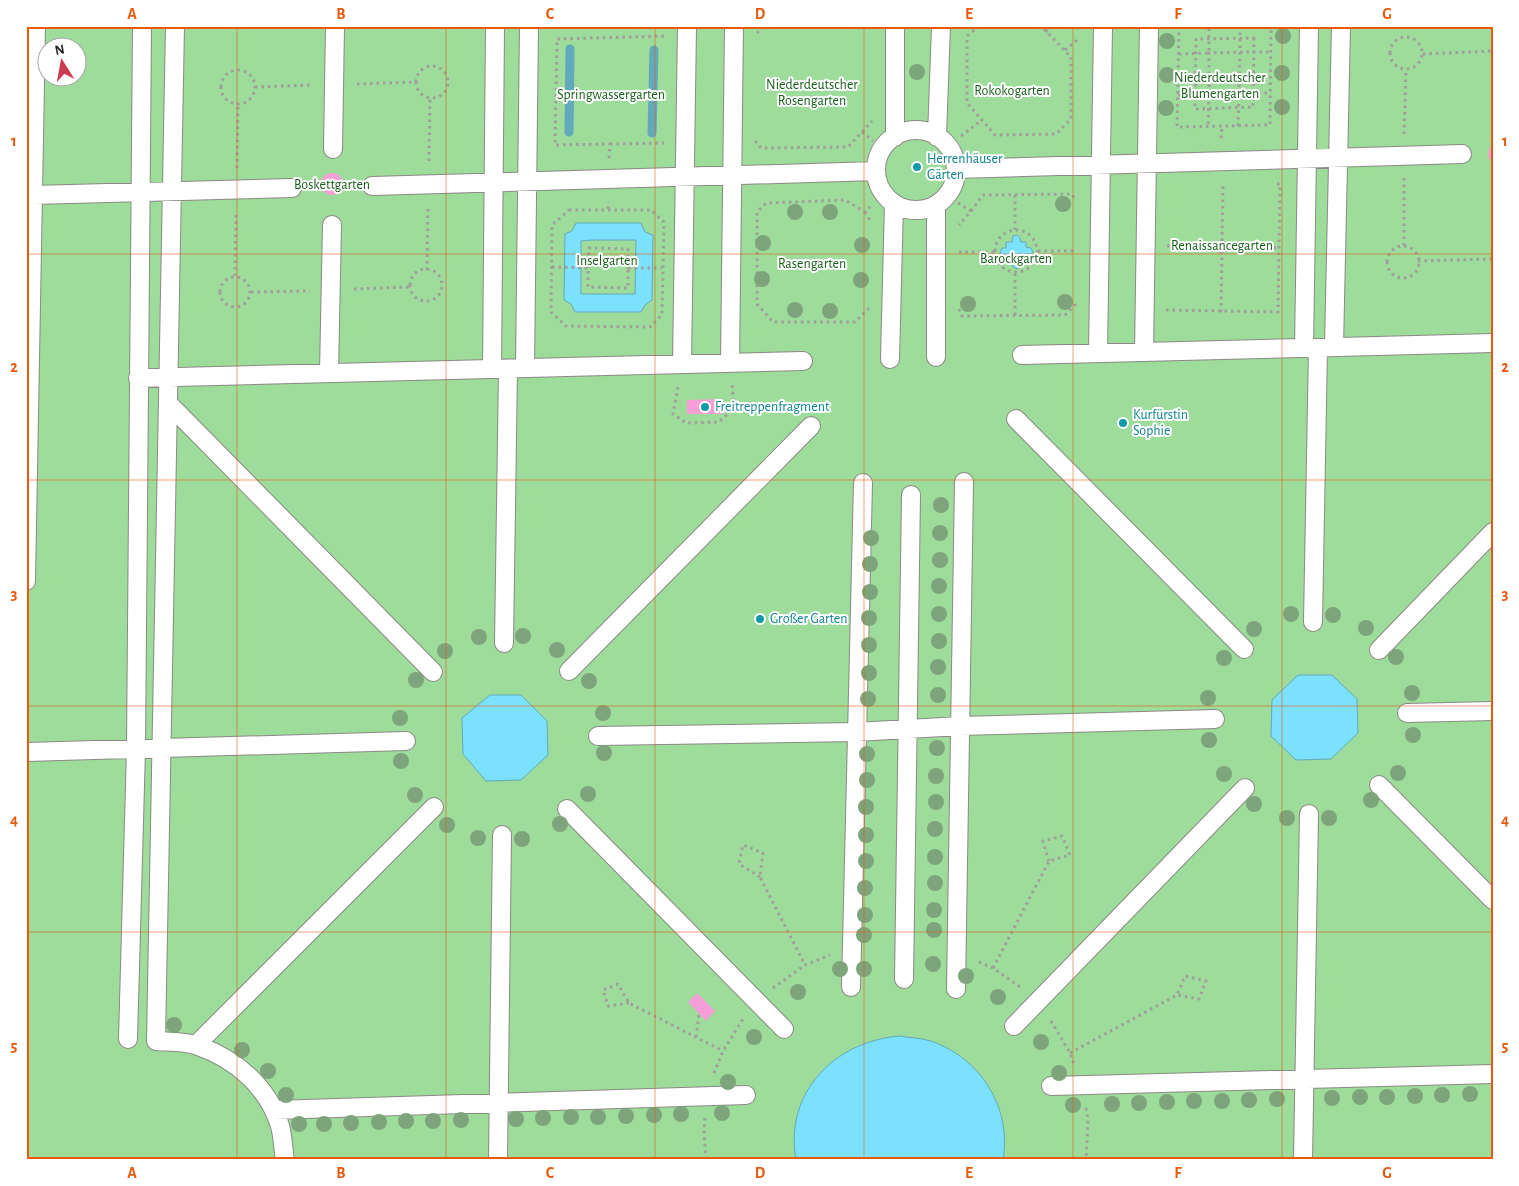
<svg xmlns="http://www.w3.org/2000/svg" width="1519" height="1186" font-family="'Alegreya Sans',sans-serif">
<style>
.green{fill:#9ddc9a;fill-rule:evenodd}
.water{fill:#7ce1fc;stroke:#62a9bc;fill-rule:evenodd}
.lines{fill:none;stroke-linecap:round;stroke-linejoin:round}
.stream{stroke:#62a9bc;stroke-width:9}
.building{fill:#f69ed8}
.pedestrian-casing{stroke:#8c8985;stroke-width:20}
.path{stroke:#9f9e9b;stroke-width:3;stroke-dasharray:2.5 4;stroke-linecap:butt}
.pedestrian{stroke:#fff;stroke-width:18}
.tree{fill:#7da47b}
.grid{fill:none;stroke:#e8590c;stroke-width:1;stroke-opacity:0.55}
.culture-dot{fill:#0f9aa8;stroke:#fff;stroke-width:2}
.labels{text-anchor:middle;dominant-baseline:central;stroke-width:4;stroke-linejoin:round;paint-order:stroke}
.park-label{font-size:14px;fill:#165f18;stroke:#fff}
.culture-label{font-size:14px;fill:#0d838f;stroke:#fff;text-anchor:start}
.neatline{fill:none;stroke:#e8590c;stroke-width:2}
.grid-label{font-size:16px;text-anchor:middle;font-weight:bold;fill:#e8590c}
</style>
<rect width="100%" height="100%" fill="#fbf9f4"/>
<path class="green" d="M26,26H1493V1160H26ZM48,48H78V78H48Z"/>
<path class="water" d="M576,223H641L645,232L653,235L652,300L645,305L641,312H575L571,304L564,300L565,234L572,231ZM591,240H636L635,294H581V241Z
M1017,235L1020,238L1021,242H1026V247L1031,248L1033,252L1030,256L1026,257V262H1022L1021,267L1017,269L1013,267L1012,262H1006V257L1002,256L1000,253L1002,248H1006V242H1012L1013,236Z
M1298,675H1332L1357,699L1358,733L1331,759L1296,760L1271,736L1272,700Z
M490,695H521L547,721L548,755L521,780L486,781L463,754L462,718Z
M900,1036C910,1038 921,1038 931,1041C980,1058 1012,1107 1003,1160H796C784,1092 835,1041 900,1036Z"/>
<g class="lines">
<path class="stream" d="M569,132L570,49
M652,133L654,50"/>
</g>
<path class="building" d="M1493,145V165L1488,156L1489,149Z
M321 184a11 11 0 1 1 22 0a11 11 0 1 1-22 0Z
M723,399V414H687V400Z
M697,993L715,1011L706,1021L688,1002Z"/>
<g class="lines">
<g class="pedestrian-casing">
<path id="pedestrian" d="M175,26L156,1041C169,1042 186,1041 198,1046C236,1059 268,1087 280,1126C283,1136 283,1149 285,1160
M876 170a40 40 0 1 1 80 0a40 40 0 1 1-80 0Z
M895,137V26
M937,137L941,26
M333,149L335,26
M956,169L1462,154
M372,186L876,171
M33,195L292,188
M936,205V357
M1334,347L1341,26
M1304,348L1309,26
M1144,352L1149,26
M1098,353L1103,26
M1022,355L1493,343
M890,359L894,204
M730,363L734,26
M682,364L687,26
M525,368L529,26
M492,369L495,26
M329,373L332,225
M138,378L803,361
M168,403L433,672
M1016,419L1244,649
M26,581L36,26
M1313,622L1318,348
M504,643L508,369
M1379,650L1493,532
M569,671L811,426
M1407,713L1493,711
M598,736L856,732L960,726L1215,719
M26,752L406,741
M1379,785L1493,900
M567,809L784,1029
M904,979L911,495
M851,987L863,483
M956,989L964,482
M1014,1026L1245,788
M128,1039L136,749L142,26
M196,1045L434,807
M1051,1086L1493,1074
M274,1110L746,1095
M498,1160L502,835
M1303,1160L1309,814"/>
</g>
<path class="path" d="M979,26L967,36V103L995,135L1056,134L1071,119V57L1041,26
M1179,26L1177,127L1270,125L1271,26
M1240,26V52H1271
M1046,32L1051,26
M757,33L764,26
M1390 53a16 16 0 1 1 32 0a16 16 0 1 1-32 0Z
M1254,38L1253,107L1195,109L1196,39Z
M1065,50L1076,41L1078,37
M1240,52L1239,93L1209,94V53Z
M1179,54L1209,53V26
M1423,54L1493,51
M416 82a16 16 0 1 1 32 0a16 16 0 1 1-32 0Z
M221 87a17 17 0 1 1 34 0a17 17 0 1 1-34 0Z
M357,84L416,82
M255,87L313,85
M1178,95L1209,94L1208,127
M1238,126L1239,93H1270
M862,132L873,141
M1404,134L1406,70
M961,136L982,120
M1221,138L1222,127
M755,141L761,148L848,147L872,121
M610,144L664,143
M609,158L610,144L555,145L557,39L666,36
M429,161L430,97
M237,168L238,104
M1404,178V246
M1015,195V230
M958,203L971,211L959,225
M608,209L609,202
M569,210H651L664,222L662,315L650,327L566,326L551,312L552,225Z
M971,211L983,195L1072,194L1075,199
M865,212L871,222
M995 251a21 21 0 1 1 42 0a21 21 0 1 1-42 0Z
M1222,241L1223,186H1226
M1216.5 247a5.5 5.5 0 1 1 11 0a5.5 5.5 0 1 1-11 0Z
M1167,246L1216,247
M1387 262a16 16 0 1 1 32 0a16 16 0 1 1-32 0Z
M1228,247L1279,248
M1038,251H1075
M959,252H995
M1418,261L1493,259
M552,267L588,268V287L628,288V268
M588,268L589,248L628,249V268H662
M410 285a16 16 0 1 1 32 0a16 16 0 1 1-32 0Z
M427,270L428,205
M235,276L236,212
M220 292a15 15 0 1 1 30 0a15 15 0 1 1-30 0Z
M354,289L410,287
M251,292L310,291
M869,308L855,322H773L757,304V212L766,203L845,200L865,212L871,206
M959,309L962,316L1065,315L1075,305V303
M1166,310L1278,312L1280,184H1277
M1221,312L1222,252
M1015,315V273
M678,387L673,414L686,423L719,422L734,408L732,384
M760,877L739,864L743,845L763,853L760,877L805,965
M979,962L993,968L1020,987
M993,968L1049,861L1070,855L1062,836L1043,841L1049,861
M773,988L805,965L830,955
M629,1003L608,1006L603,990L618,984L629,1003L723,1051
M1051,1021L1070,1053L1074,1064
M696,1037L699,1014
M1070,1053L1177,995L1185,976L1206,981L1199,999L1177,995
M714,1073L723,1051L743,1019
M1086,1108L1088,1120L1086,1160
M705,1118L704,1130L706,1160"/>
<use href="#pedestrian" class="pedestrian"/>
</g>
<g class="tree">
<circle cx="1283" cy="36" r="8"/>
<circle cx="1167" cy="41" r="8"/>
<circle cx="917" cy="72" r="8"/>
<circle cx="1282" cy="73" r="8"/>
<circle cx="1167" cy="75" r="8"/>
<circle cx="1282" cy="107" r="8"/>
<circle cx="1166" cy="108" r="8"/>
<circle cx="1063" cy="204" r="8"/>
<circle cx="795" cy="212" r="8"/>
<circle cx="830" cy="212" r="8"/>
<circle cx="763" cy="243" r="8"/>
<circle cx="862" cy="245" r="8"/>
<circle cx="762" cy="279" r="8"/>
<circle cx="861" cy="280" r="8"/>
<circle cx="1065" cy="302" r="8"/>
<circle cx="968" cy="304" r="8"/>
<circle cx="795" cy="310" r="8"/>
<circle cx="830" cy="311" r="8"/>
<circle cx="941" cy="505" r="8"/>
<circle cx="940" cy="533" r="8"/>
<circle cx="871" cy="538" r="8"/>
<circle cx="940" cy="560" r="8"/>
<circle cx="870" cy="564" r="8"/>
<circle cx="939" cy="586" r="8"/>
<circle cx="870" cy="592" r="8"/>
<circle cx="939" cy="614" r="8"/>
<circle cx="1291" cy="614" r="8"/>
<circle cx="1333" cy="615" r="8"/>
<circle cx="869" cy="618" r="8"/>
<circle cx="1366" cy="628" r="8"/>
<circle cx="1254" cy="629" r="8"/>
<circle cx="523" cy="636" r="8"/>
<circle cx="479" cy="637" r="8"/>
<circle cx="939" cy="641" r="8"/>
<circle cx="869" cy="645" r="8"/>
<circle cx="557" cy="650" r="8"/>
<circle cx="445" cy="651" r="8"/>
<circle cx="1396" cy="657" r="8"/>
<circle cx="1224" cy="658" r="8"/>
<circle cx="938" cy="667" r="8"/>
<circle cx="869" cy="673" r="8"/>
<circle cx="416" cy="680" r="8"/>
<circle cx="589" cy="681" r="8"/>
<circle cx="1412" cy="693" r="8"/>
<circle cx="938" cy="695" r="8"/>
<circle cx="1208" cy="698" r="8"/>
<circle cx="868" cy="699" r="8"/>
<circle cx="603" cy="713" r="8"/>
<circle cx="400" cy="718" r="8"/>
<circle cx="1413" cy="735" r="8"/>
<circle cx="1209" cy="740" r="8"/>
<circle cx="937" cy="748" r="8"/>
<circle cx="604" cy="753" r="8"/>
<circle cx="867" cy="754" r="8"/>
<circle cx="401" cy="761" r="8"/>
<circle cx="1398" cy="773" r="8"/>
<circle cx="1224" cy="774" r="8"/>
<circle cx="936" cy="776" r="8"/>
<circle cx="867" cy="780" r="8"/>
<circle cx="588" cy="794" r="8"/>
<circle cx="415" cy="795" r="8"/>
<circle cx="1371" cy="800" r="8"/>
<circle cx="936" cy="802" r="8"/>
<circle cx="1254" cy="804" r="8"/>
<circle cx="866" cy="807" r="8"/>
<circle cx="1287" cy="818" r="8"/>
<circle cx="1329" cy="818" r="8"/>
<circle cx="560" cy="824" r="8"/>
<circle cx="447" cy="825" r="8"/>
<circle cx="935" cy="829" r="8"/>
<circle cx="866" cy="835" r="8"/>
<circle cx="478" cy="838" r="8"/>
<circle cx="522" cy="839" r="8"/>
<circle cx="935" cy="857" r="8"/>
<circle cx="866" cy="861" r="8"/>
<circle cx="935" cy="883" r="8"/>
<circle cx="865" cy="888" r="8"/>
<circle cx="934" cy="910" r="8"/>
<circle cx="865" cy="915" r="8"/>
<circle cx="934" cy="930" r="8"/>
<circle cx="864" cy="935" r="8"/>
<circle cx="933" cy="964" r="8"/>
<circle cx="840" cy="969" r="8"/>
<circle cx="864" cy="969" r="8"/>
<circle cx="966" cy="976" r="8"/>
<circle cx="798" cy="992" r="8"/>
<circle cx="998" cy="997" r="8"/>
<circle cx="174" cy="1025" r="8"/>
<circle cx="754" cy="1037" r="8"/>
<circle cx="1041" cy="1042" r="8"/>
<circle cx="242" cy="1050" r="8"/>
<circle cx="268" cy="1071" r="8"/>
<circle cx="1059" cy="1073" r="8"/>
<circle cx="728" cy="1082" r="8"/>
<circle cx="1470" cy="1094" r="8"/>
<circle cx="286" cy="1095" r="8"/>
<circle cx="1442" cy="1095" r="8"/>
<circle cx="1415" cy="1096" r="8"/>
<circle cx="1360" cy="1097" r="8"/>
<circle cx="1387" cy="1097" r="8"/>
<circle cx="1332" cy="1098" r="8"/>
<circle cx="1277" cy="1099" r="8"/>
<circle cx="1249" cy="1100" r="8"/>
<circle cx="1194" cy="1101" r="8"/>
<circle cx="1222" cy="1101" r="8"/>
<circle cx="1167" cy="1102" r="8"/>
<circle cx="1139" cy="1103" r="8"/>
<circle cx="1112" cy="1104" r="8"/>
<circle cx="1073" cy="1105" r="8"/>
<circle cx="722" cy="1113" r="8"/>
<circle cx="681" cy="1114" r="8"/>
<circle cx="654" cy="1115" r="8"/>
<circle cx="626" cy="1116" r="8"/>
<circle cx="571" cy="1117" r="8"/>
<circle cx="598" cy="1117" r="8"/>
<circle cx="543" cy="1118" r="8"/>
<circle cx="516" cy="1119" r="8"/>
<circle cx="461" cy="1120" r="8"/>
<circle cx="406" cy="1121" r="8"/>
<circle cx="433" cy="1121" r="8"/>
<circle cx="379" cy="1122" r="8"/>
<circle cx="351" cy="1123" r="8"/>
<circle cx="299" cy="1124" r="8"/>
<circle cx="324" cy="1124" r="8"/>
</g>
<path class="grid" d="M237,26V1160M446,26V1160M655,26V1160M864,26V1160M1073,26V1160M1282,26V1160M26,254H1493M26,480H1493M26,706H1493M26,932H1493"/>
<g class="culture-dot">
<circle cx="917" cy="167" r="5"/>
<circle cx="705" cy="407" r="5"/>
<circle cx="1123" cy="423" r="5"/>
<circle cx="760" cy="619" r="5"/>
</g>
<g class="labels">
<g class="park-label">
<text x="1220" y="78">Niederdeutscher<tspan x="1220" dy="16">Blumengarten</tspan></text>
<text x="812" y="85">Niederdeutscher<tspan x="812" dy="16">Rosengarten</tspan></text>
<text x="1012" y="91">Rokokogarten</text>
<text x="611" y="95">Springwassergarten</text>
<text x="332" y="185">Boskettgarten</text>
<text x="1222" y="246">Renaissancegarten</text>
<text x="1016" y="259">Barockgarten</text>
<text x="607" y="261">Inselgarten</text>
<text x="812" y="264">Rasengarten</text>
</g>
<g class="culture-label">
<text x="927" y="159">Herrenhäuser<tspan x="927" dy="16">Gärten</tspan></text>
<text x="715" y="407">Freitreppenfragment</text>
<text x="1133" y="415">Kurfürstin<tspan x="1133" dy="16">Sophie</tspan></text>
<text x="770" y="619">Großer Garten</text>
</g>
</g>
<rect width="1519" height="1186" fill="none" stroke="#ffffff" stroke-width="55"/>
<g transform="translate(62 62) rotate(349)"><circle r="24" fill="#ffffff" stroke="#a9a8a8"/>
<path d="M0-4L9 19L0 12L-9 19Z" fill="#cc3b4f"/>
<text y="-8" font-size="14" font-weight="bold" text-anchor="middle" fill="#272625">N</text>
</g>
<rect x="28" y="28" width="1464" height="1130" class="neatline"/>
<g class="grid-label">
<text x="132" y="19">A</text>
<text x="341" y="19">B</text>
<text x="550" y="19">C</text>
<text x="760" y="19">D</text>
<text x="969" y="19">E</text>
<text x="1178" y="19">F</text>
<text x="1387" y="19">G</text>
<text x="14" y="146">1</text>
<text x="1505" y="146">1</text>
<text x="14" y="372">2</text>
<text x="1505" y="372">2</text>
<text x="14" y="599">3</text>
<text x="1505" y="599">3</text>
<text x="14" y="825">4</text>
<text x="1505" y="825">4</text>
<text x="14" y="1051">5</text>
<text x="1505" y="1051">5</text>
<text x="132" y="1178">A</text>
<text x="341" y="1178">B</text>
<text x="550" y="1178">C</text>
<text x="760" y="1178">D</text>
<text x="969" y="1178">E</text>
<text x="1178" y="1178">F</text>
<text x="1387" y="1178">G</text>
</g>
</svg>
